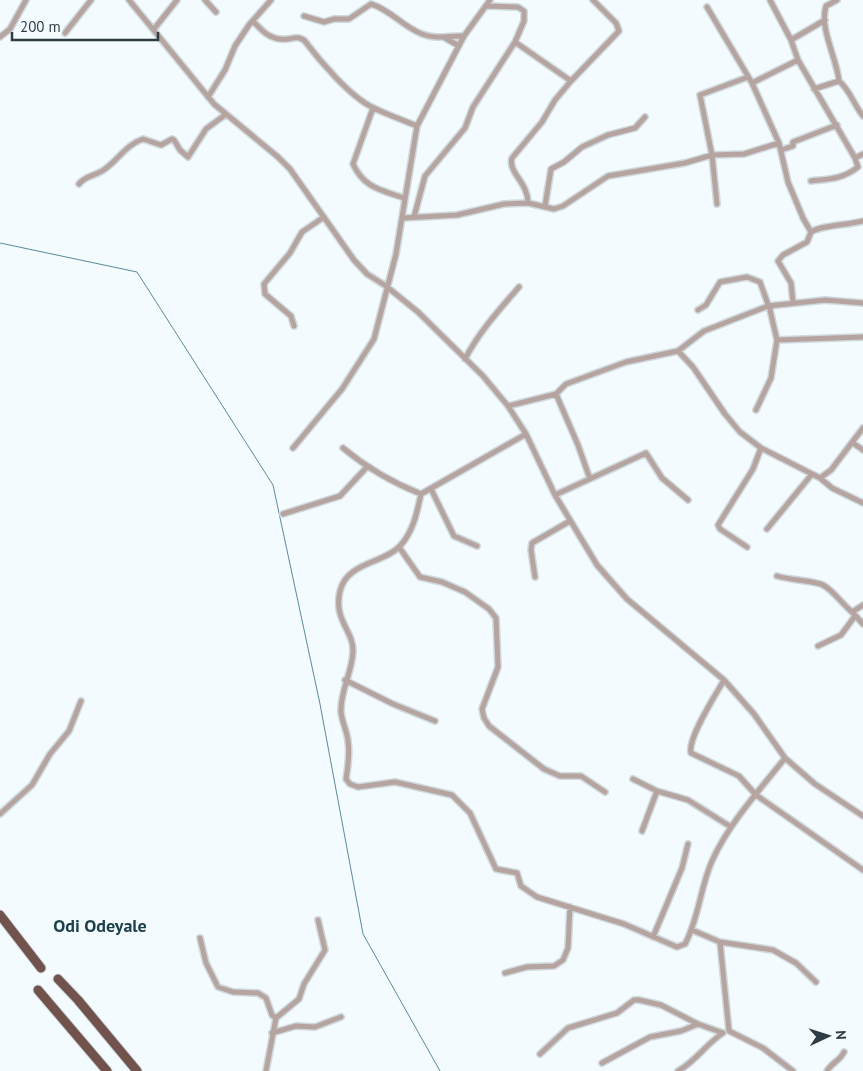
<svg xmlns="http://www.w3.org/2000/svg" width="863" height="1071" font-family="'PT Sans',sans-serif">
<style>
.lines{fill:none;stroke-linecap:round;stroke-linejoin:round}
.stream{stroke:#5a899b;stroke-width:1}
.minor-casing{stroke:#cfd9dc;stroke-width:8}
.trunk-casing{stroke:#cfd9dc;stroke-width:11}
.minor{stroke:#b6a4a1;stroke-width:5}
.trunk{stroke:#72524d;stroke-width:9}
.labels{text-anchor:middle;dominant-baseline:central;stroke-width:4;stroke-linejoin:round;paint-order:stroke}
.quarter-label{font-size:18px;font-weight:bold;fill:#1d404d;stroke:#f3fbfe}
</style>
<rect width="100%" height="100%" fill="#f3fbfe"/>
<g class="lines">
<path class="stream" d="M0,243L137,272L273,485L320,704L363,934L440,1071"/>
<g class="minor-casing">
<path id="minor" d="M129,0L214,104L278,157L290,169L354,260L367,274L386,286L418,312L483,376L508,406L526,434L555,495L597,565L627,599L724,680L754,714L785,758L815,784L863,816
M205,0L216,12
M770,0L791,40L798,60L855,158L863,154
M837,0L826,6C819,29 837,58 839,81
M707,7L752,83L779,143L788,182L803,218L811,232L807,242L783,255L778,261L791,283L793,302
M304,16L324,22L334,19H349L371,4C391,10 403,27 422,34C437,40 449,35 464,36
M253,21C263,32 271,41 288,39C296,38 297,36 304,40C319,60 351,98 374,108C388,115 403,120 417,126
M154,29L177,0
M65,33L91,0
M0,37L10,29L26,0
M445,38L459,46
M791,40L825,20
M515,42L571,81
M752,83L798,60
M814,89L839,81C850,90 854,105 863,116
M208,97L225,70L235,46L249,25L271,0
M373,108L353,164C364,188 381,190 404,198
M781,150L793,146V142L837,125
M811,181C829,179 843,179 858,167L855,158
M79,184C85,176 94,176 102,171C117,162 125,145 143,139L161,145L172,139L174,140L180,150L188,157L206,129L225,115
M528,203C528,182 508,173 512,158L542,122L555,100L571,81L619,31L616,23L593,0
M717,204L712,155L744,154L779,143
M545,206L551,169L564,162L582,147L608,135L635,128L645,117
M414,217L425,176L465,128L473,107L515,42L524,21V11L518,7L486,6
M403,218L457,215L504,204L528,203L554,209L563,206L608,176L685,163L712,155L700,95L748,77
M811,232C821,225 849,225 863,221
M698,310L706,305L720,282L747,277L760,282L769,307
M294,326L291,316L265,294L264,284L290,253L302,232L324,217
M777,340L863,337
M678,351L693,367L725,414L740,432L761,448L820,478L832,488L863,503
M465,359C479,332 499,310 519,287
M556,394L578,445L590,479
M508,406L556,394L566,384L626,362L678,351L704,331L768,306L825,300L863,303
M756,410L771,378L777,340L770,310L771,306
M853,443L863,450
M293,448L342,389L374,339L396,254L417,126L464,36L490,0
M343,448C367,468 391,482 421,494L526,434
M820,478L831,470L863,428
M431,489L454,536L477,546
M421,494C417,513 413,532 400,546C383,564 347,562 340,591C333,620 354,631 353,652C352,673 340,691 341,712C342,722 347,731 348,741C350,754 348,767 346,779L350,784L358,787L395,782L452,795L470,813L496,869L517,873L521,886L537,897L624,924L677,947L685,944C699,918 700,888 712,861C729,823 759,791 785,758
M555,495L646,453L662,478L688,500
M283,514L340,496L366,468
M767,529L812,474
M399,547L420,577L442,582L465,592L489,609L496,618L498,667L482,709L484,718L489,726L544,769L560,776H581L605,792
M747,547L720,529L718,525L753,469L761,448
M777,576C789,580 816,581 823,585C834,591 842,604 852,612
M535,577L531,550L532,543L570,521
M863,605L852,612L863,624
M818,646L841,635L855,616
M345,680L393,704L435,721
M724,680C716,694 687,739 691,753L739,776L756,795L863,870
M633,779L657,791L688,800L731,827
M0,814L32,785L50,754L69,731L81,701
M642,831L657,791
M692,930L720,942L729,1031L763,1048L793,1071
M653,937L682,868L688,844
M200,938L206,963L218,987L233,992L258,993L266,998L272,1015L276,1018
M720,942L773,950L796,963L816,982
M505,973L527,967L554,966L563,960L568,948L570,907
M272,1033L296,1026L315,1027L341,1017
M540,1054L568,1028L617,1013L634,1000H639L661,1005L698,1024L723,1033
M602,1063L650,1037L681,1031L698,1024
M266,1071L276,1018L299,999L304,984L325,950L318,920
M678,1071C696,1061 706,1044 723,1033
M827,1071C832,1062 840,1061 844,1052"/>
</g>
<g class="trunk-casing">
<path id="trunk" d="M0,915L41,968
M58,979L78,1000L137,1071
M38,990L107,1071"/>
</g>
<use href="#minor" class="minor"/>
<use href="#trunk" class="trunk"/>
</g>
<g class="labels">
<g class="quarter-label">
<text x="100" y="925">Odi Odeyale</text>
</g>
</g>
<g transform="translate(828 1036) rotate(86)" stroke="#f3fbfe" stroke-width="4" paint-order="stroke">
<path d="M0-4L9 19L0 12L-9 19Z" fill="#2d3d43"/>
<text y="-8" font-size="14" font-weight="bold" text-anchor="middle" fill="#2d3d43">N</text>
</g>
<path d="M12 32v8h146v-8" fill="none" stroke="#2d3d43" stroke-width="2.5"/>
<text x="20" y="32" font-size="15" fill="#2d3d43" stroke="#f3fbfe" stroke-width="4" paint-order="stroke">200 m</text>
</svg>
